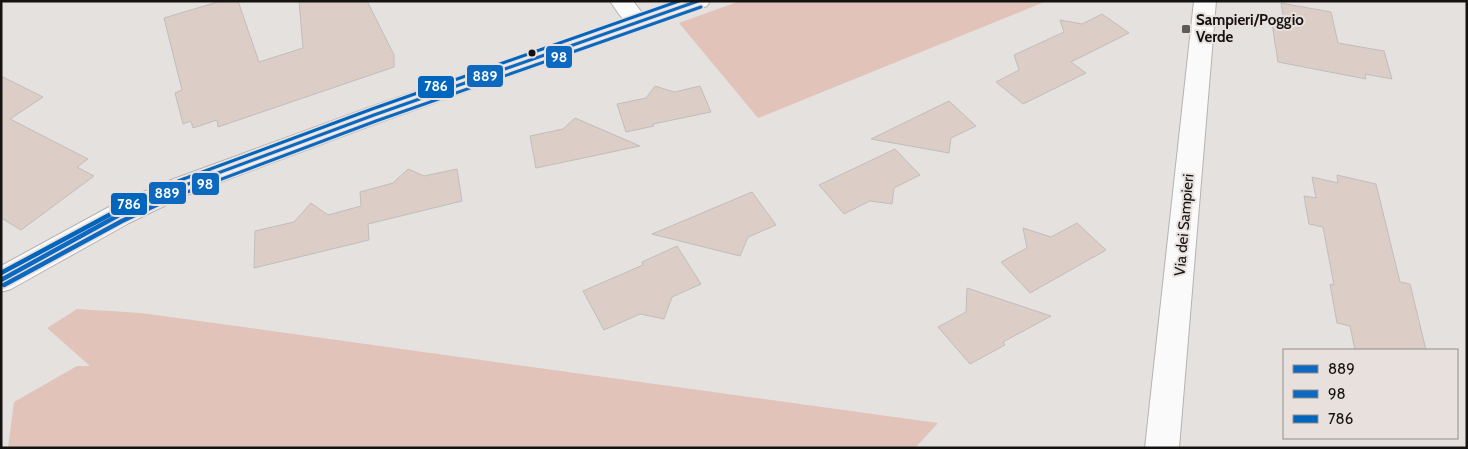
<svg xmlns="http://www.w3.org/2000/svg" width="1468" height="449" font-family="Cabin,sans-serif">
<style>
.green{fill:#e1c3ba}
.building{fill:#ddcdc7;stroke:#c0bdbb}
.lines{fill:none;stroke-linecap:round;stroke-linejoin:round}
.minor-casing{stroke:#b5b2b1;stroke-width:2}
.tertiary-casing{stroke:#b5b2b1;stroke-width:2}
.minor{fill:#fbfafa;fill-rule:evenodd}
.tertiary{fill:#fbfafa;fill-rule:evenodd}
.bus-1-far1-casing{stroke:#e7e0dd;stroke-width:6}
.bus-1-casing{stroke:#e7e0dd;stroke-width:8}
.bus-2-far1-casing{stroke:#e7e0dd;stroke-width:6}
.bus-2-casing{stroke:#e7e0dd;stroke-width:8}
.bus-3-far1-casing{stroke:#e7e0dd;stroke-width:6}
.bus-3-casing{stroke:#e7e0dd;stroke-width:8}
.bus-1-far1{stroke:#0c69bf;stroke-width:3}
.bus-1{stroke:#0c69bf;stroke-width:4.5}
.bus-2-far1{stroke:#0c69bf;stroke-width:3}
.bus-2{stroke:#0c69bf;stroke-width:4.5}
.bus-3-far1{stroke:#0065bd;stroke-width:3}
.bus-3{stroke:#0065bd;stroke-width:4.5}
.poi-dot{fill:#5e5b5a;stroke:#e7e0dd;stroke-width:2}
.bus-dot{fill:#151312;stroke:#e7e0dd;stroke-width:2}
.labels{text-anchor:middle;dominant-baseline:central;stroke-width:4;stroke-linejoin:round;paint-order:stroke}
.poi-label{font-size:15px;font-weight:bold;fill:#151312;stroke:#e7e0dd;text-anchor:start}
.street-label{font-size:15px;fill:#151312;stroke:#e7e0dd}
.line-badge{stroke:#e7e0dd;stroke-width:2}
.badge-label{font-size:14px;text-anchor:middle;font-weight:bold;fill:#fff}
</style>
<rect width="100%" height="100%" fill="#e5e1df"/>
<path class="green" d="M740,1H1047L758,118L679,23Z
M77,309L141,313L938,423L915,448H8L14,402L77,366H90L47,328Z"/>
<path class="building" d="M221,1H238L259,62L303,48L299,1H367L394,55V67L218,127L217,120L193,128L191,121L183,124L175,93L182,90L164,18Z
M1281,3L1331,12L1338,43L1384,51L1392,79L1365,74L1366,79L1278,62L1271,17L1284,20Z
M1102,14L1129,33L1071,62L1086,73L1023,104L996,82L1019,70L1014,55L1064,32L1060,20L1082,24Z
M1,76L43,97L10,119L88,159L77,167L94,176L21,230L1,218Z
M655,86L674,92L700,86L711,112L653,124L654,126L626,132L617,104L646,98Z
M949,101L976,126L951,138L949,153L871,139Z
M575,118L640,146L536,168L530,136L563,129Z
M895,149L920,175L894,188L892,204L870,201L844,214L819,185Z
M408,169L424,176L457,169L462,201L368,224L369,240L254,268L255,231L294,222L311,203L328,215L361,206L360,192L393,183Z
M1337,175L1376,184L1400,282L1410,284L1426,350H1355L1350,326L1337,323L1330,284L1334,285L1323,227L1309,224L1304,196L1316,198L1312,177L1338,183Z
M752,192L776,225L748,237L740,256L652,234Z
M1077,223L1106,250L1030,293L1001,262L1027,248L1023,228L1051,237Z
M677,246L701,284L672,297L664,319L640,314L604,330L583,291L643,265L642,262Z
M967,288L1051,316L1003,342L1005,345L970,364L938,327L966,312Z"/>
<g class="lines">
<g class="minor-casing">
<path id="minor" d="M610,1H633L650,23L647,28C629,33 620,15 610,1Z
M1194,1H1216L1179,448H1145Z"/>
</g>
<g class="tertiary-casing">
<path id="tertiary" d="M677,1H710L707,6L383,121L189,194L129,223L11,289L1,292V266L109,207L171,180L365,109Z"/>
</g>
<use href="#minor" class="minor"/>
<use href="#tertiary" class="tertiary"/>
<g class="bus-1-far1-casing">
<path id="bus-1-far1" d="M151,200L180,187L374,115L698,1"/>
</g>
<g class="bus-1-casing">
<path id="bus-1" d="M1,280L119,215L153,199"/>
</g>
<g class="bus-2-far1-casing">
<path id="bus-2-far1" d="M166,200L376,121L701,7"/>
</g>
<g class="bus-2-casing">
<path id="bus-2" d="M4,285L122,221L169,199"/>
</g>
<g class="bus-3-far1-casing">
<path id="bus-3-far1" d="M136,200L178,181L372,109L679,1"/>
</g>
<g class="bus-3-casing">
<path id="bus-3" d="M1,273L139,199"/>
</g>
<use href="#bus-1-far1" class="bus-1-far1"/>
<use href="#bus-1" class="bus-1"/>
<use href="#bus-2-far1" class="bus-2-far1"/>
<use href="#bus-2" class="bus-2"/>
<use href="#bus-3-far1" class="bus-3-far1"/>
<use href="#bus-3" class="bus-3"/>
</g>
<rect class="poi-dot" x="1181" y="24" width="10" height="10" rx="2.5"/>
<circle class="bus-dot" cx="532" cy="53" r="4.5"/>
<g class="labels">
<g class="poi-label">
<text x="1196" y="20">Sampieri/Poggio<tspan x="1196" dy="17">Verde</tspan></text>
</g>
<g class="street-label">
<text transform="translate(1184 225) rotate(-85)">Via dei Sampieri</text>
</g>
</g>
<g class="line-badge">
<rect x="545" y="45" width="28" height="24" rx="5" fill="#0c69bf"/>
<rect x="466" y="64" width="38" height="24" rx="5" fill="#0c69bf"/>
<rect x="417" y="75" width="38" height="24" rx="5" fill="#0065bd"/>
<rect x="191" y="172" width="29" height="24" rx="5" fill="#0c69bf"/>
<rect x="148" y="181" width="39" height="24" rx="5" fill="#0c69bf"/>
<rect x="110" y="192" width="38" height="24" rx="5" fill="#0065bd"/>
</g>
<g class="badge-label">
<text x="559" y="62">98</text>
<text x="485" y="81">889</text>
<text x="436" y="91">786</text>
<text x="205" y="189">98</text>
<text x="167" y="198">889</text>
<text x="129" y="209">786</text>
</g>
<rect width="1468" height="449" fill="none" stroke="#151312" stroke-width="5"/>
<rect x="1283" y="349" width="175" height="90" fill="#e7e0dd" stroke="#938e8c"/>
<rect x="1293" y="365" width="25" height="8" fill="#0c69bf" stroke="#938e8c"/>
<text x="1328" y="374" font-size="15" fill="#151312">889</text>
<rect x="1293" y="390" width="25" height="8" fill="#0c69bf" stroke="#938e8c"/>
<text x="1328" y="399" font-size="15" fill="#151312">98</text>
<rect x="1293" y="415" width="25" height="8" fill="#0065bd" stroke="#938e8c"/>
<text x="1328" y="424" font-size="15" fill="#151312">786</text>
</svg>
